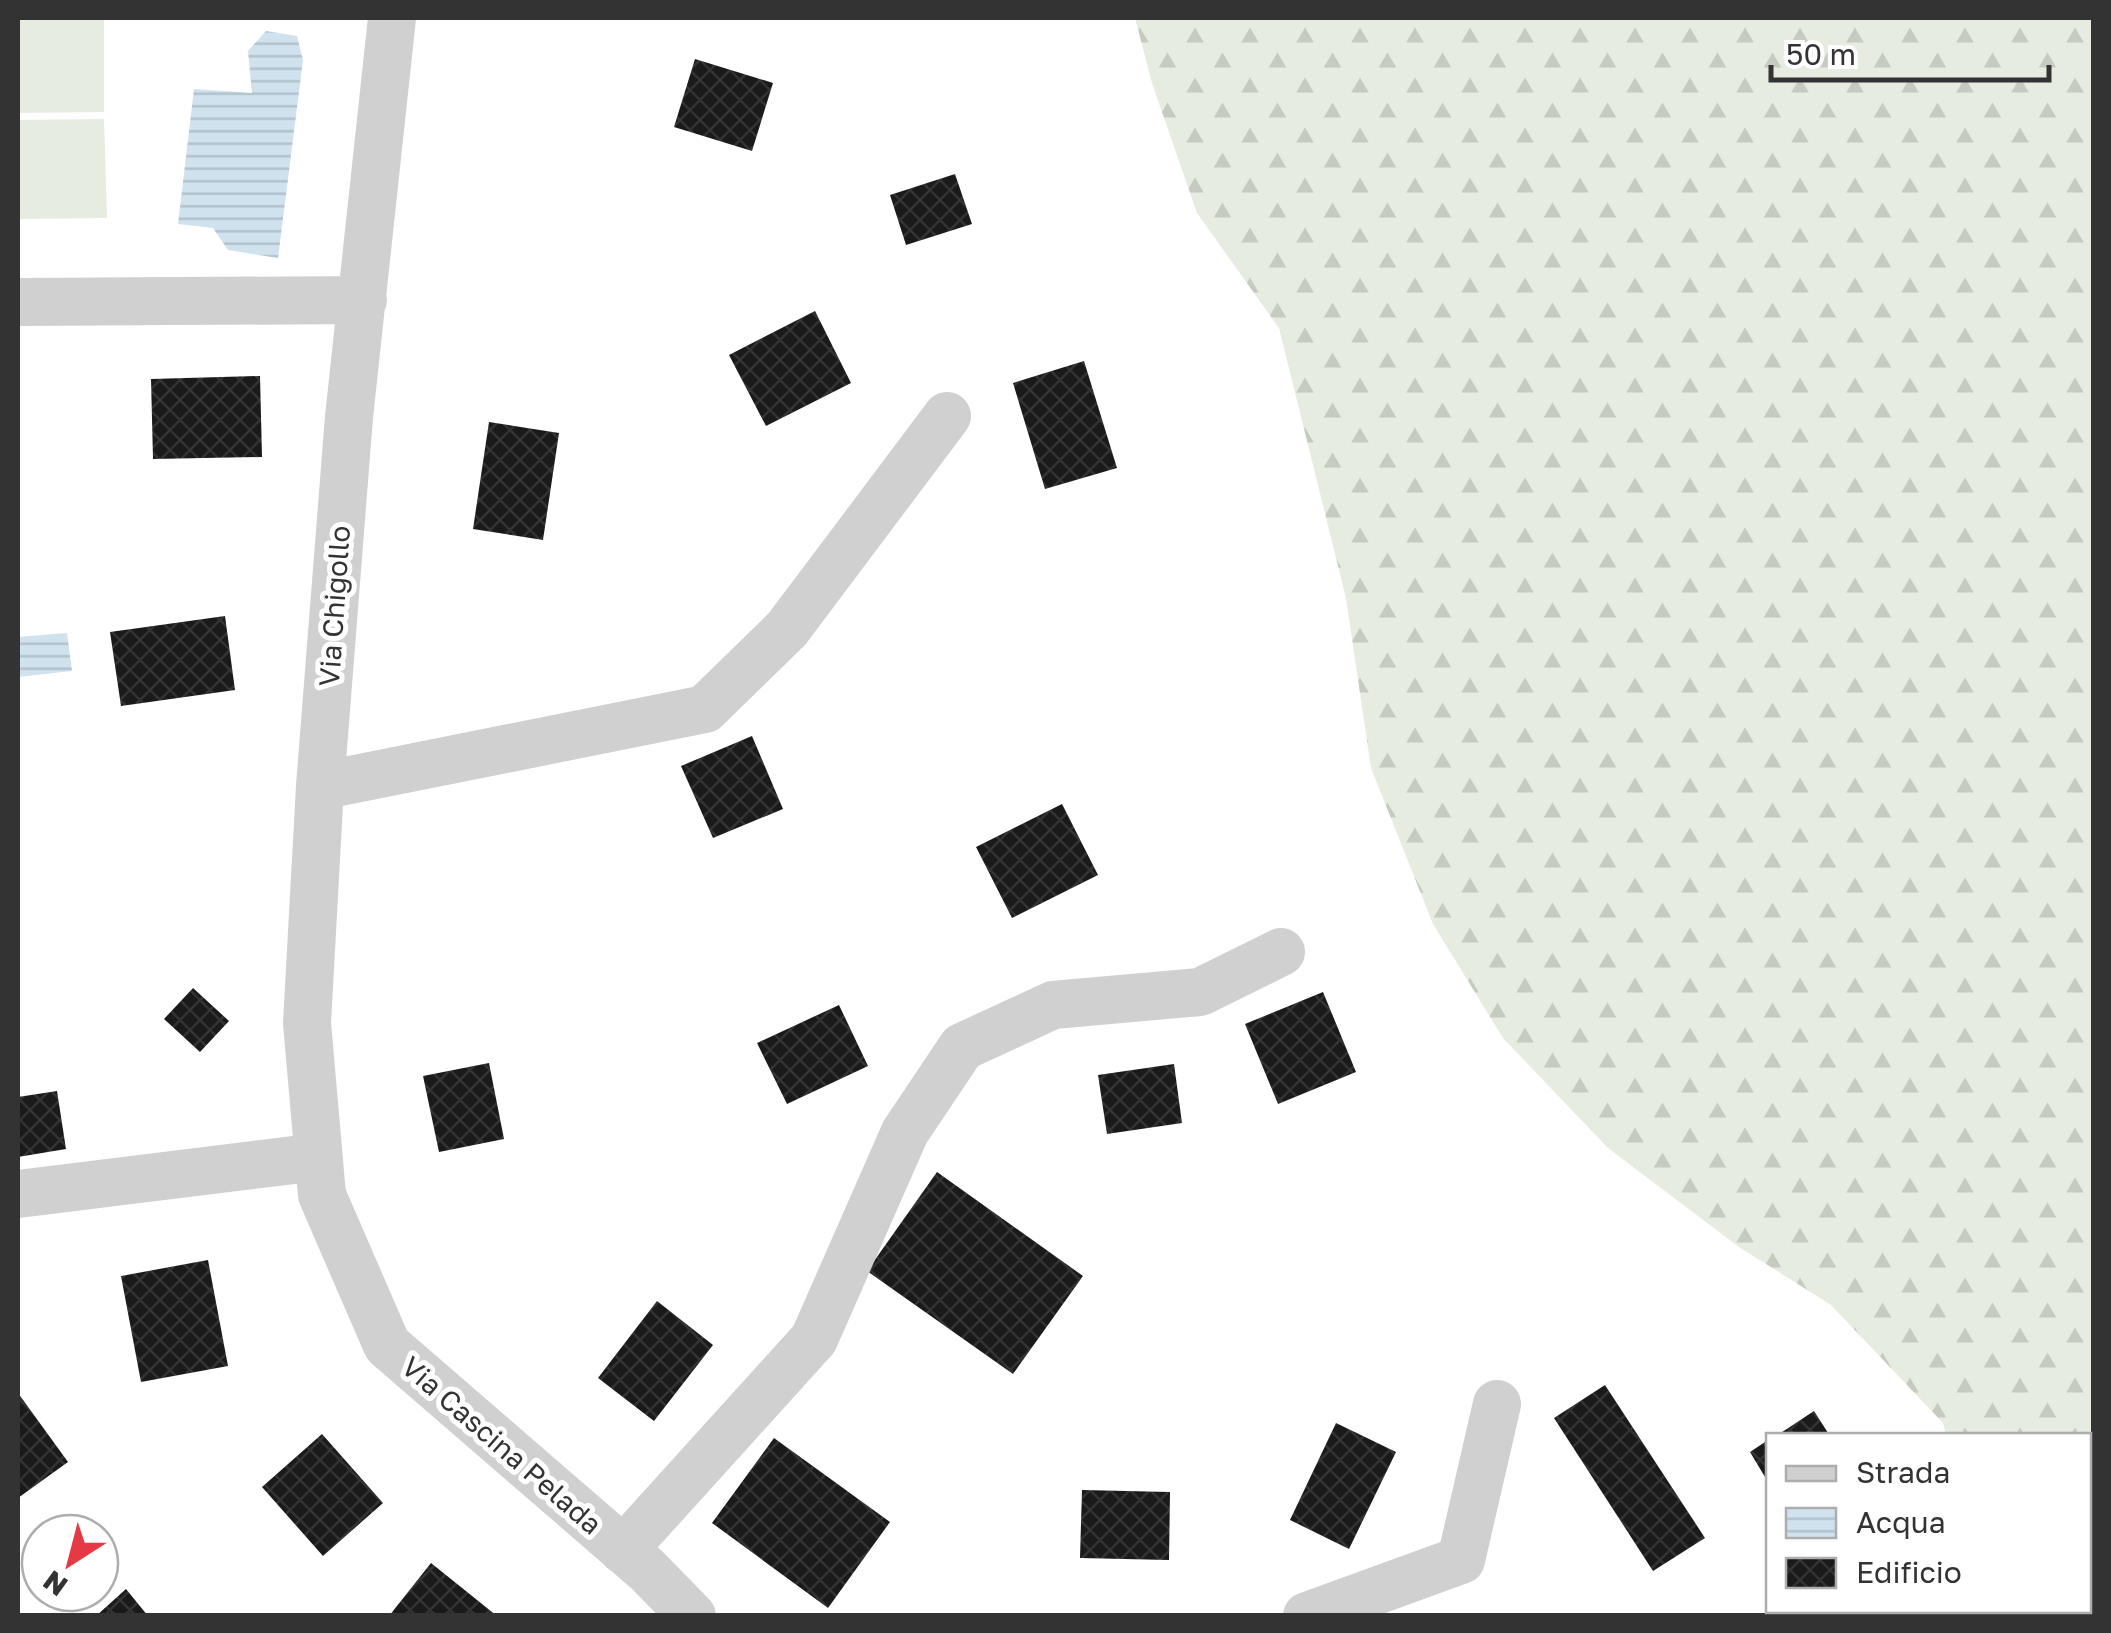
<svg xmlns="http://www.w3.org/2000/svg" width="2111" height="1633" font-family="'Golos Text',sans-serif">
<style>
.forest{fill:url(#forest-firs)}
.pitch{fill:#e6ecdf}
.water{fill:url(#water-rules)}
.building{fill:url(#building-cross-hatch)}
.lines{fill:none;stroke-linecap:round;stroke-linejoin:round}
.minor{stroke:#d0d0d0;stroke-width:48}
.labels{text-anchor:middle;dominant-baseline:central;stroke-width:10;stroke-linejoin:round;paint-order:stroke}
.street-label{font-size:28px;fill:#333;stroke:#fff}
</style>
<defs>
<pattern id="forest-firs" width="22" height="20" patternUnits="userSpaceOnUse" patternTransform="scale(2.5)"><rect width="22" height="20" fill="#e6ecdf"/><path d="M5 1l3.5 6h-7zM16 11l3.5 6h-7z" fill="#c6cbc0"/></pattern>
<pattern id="water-rules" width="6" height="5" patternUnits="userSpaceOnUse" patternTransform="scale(2.5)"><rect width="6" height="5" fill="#cfe2ee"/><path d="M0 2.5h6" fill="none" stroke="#b2c2cd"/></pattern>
<pattern id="building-cross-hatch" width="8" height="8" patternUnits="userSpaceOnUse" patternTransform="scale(2.5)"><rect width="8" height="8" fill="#1a1a1a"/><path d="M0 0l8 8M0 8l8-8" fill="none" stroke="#333"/></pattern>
</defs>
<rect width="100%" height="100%" fill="#fff"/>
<path class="forest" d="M1135,18H2093V1615H1933L1935,1610H2088V1436L1946,1435L1943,1423L1831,1305L1739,1247L1608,1148L1503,1038L1433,924L1371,768L1346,598L1279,328L1197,213L1152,83Z"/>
<path class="pitch" d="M18,18H104V112L18,113Z
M104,119L107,218L18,219V120Z"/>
<path class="water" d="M266,31L297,36L303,60L278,258L228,250L213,228L178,224L194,89L252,93L248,51Z
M67,633L72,671L18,677V637Z"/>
<path class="building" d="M695,59L773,83L752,151L674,127Z
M955,174L972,224L906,245L890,195Z
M815,311L851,383L766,426L729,355Z
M1084,361L1117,468L1045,489L1013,383Z
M260,376L262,457L153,459L151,379Z
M489,422L559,433L543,540L473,529Z
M225,616L235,690L121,706L110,632Z
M752,736L783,809L713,838L681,766Z
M1062,804L1098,875L1012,918L976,847Z
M193,988L229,1021L200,1052L164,1019Z
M1323,992L1356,1072L1278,1104L1245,1024Z
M839,1005L868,1066L787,1104L757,1043Z
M489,1063L504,1139L439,1152L423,1076Z
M1174,1064L1182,1123L1107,1134L1098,1075Z
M57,1091L66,1149L18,1157V1097Z
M937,1172L1083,1276L1013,1374L867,1271Z
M208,1260L228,1366L141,1382L121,1276Z
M657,1301L713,1345L654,1421L598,1378Z
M1605,1385L1705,1538L1653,1571L1554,1418Z
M18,1393L68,1462L18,1498Z
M1814,1411L1830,1436H1776Z
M1336,1423L1396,1452L1349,1549L1290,1520Z
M322,1434L383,1503L323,1556L262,1487Z
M774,1438L890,1522L828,1608L712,1523Z
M1768,1440V1482L1750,1452Z
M1082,1490L1170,1492L1169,1560L1080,1558Z
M431,1563L497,1616H389Z
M126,1589L148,1616H96Z"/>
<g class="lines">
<path class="minor" d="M392,18L349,417L320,786L307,1023L322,1195L387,1345L647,1570L692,1616
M18,302L363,300
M320,786L705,709L787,629L947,416
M18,1194L318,1157
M623,1550L814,1339L905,1132L962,1047L1053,1005L1200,992L1281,952
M1307,1616L1461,1560L1497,1404"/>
</g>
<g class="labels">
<g class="street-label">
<text transform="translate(334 606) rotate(-86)">Via Chigollo</text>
<text transform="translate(502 1445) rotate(41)">Via Cascina Pelada</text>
</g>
</g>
<rect width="2111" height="1633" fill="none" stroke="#333333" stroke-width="40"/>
<rect x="1766" y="1433" width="325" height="180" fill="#ffffff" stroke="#adadad" stroke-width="2.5"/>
<rect x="1786" y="1466" width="50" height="15" fill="#d0d0d0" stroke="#adadad" stroke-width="2.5"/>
<text x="1856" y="1483" font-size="30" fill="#333333">Strada</text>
<rect x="1786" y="1508" width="50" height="30" fill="url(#water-rules)" stroke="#adadad" stroke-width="2.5"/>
<text x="1856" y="1533" font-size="30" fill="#333333">Acqua</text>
<rect x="1786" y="1558" width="50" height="30" fill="url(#building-cross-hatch)" stroke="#adadad" stroke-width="2.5"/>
<text x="1856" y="1583" font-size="30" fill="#333333">Edificio</text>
<g transform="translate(70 1563) rotate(216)"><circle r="48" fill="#ffffff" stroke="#adadad" stroke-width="2.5"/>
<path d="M0-8L18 38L0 25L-18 38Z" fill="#e63946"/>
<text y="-15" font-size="28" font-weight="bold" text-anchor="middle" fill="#333333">N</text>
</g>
<path d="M1771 65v15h278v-15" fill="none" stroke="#333333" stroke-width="5"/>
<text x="1786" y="65" font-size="30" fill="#333333" stroke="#ffffff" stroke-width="8" paint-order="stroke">50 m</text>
</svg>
